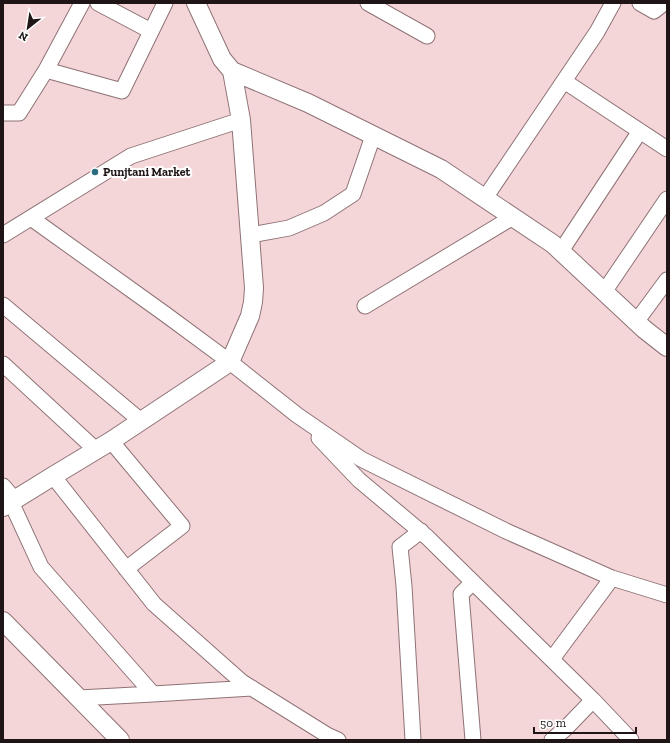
<svg xmlns="http://www.w3.org/2000/svg" width="670" height="743" font-family="'Zilla Slab',serif">
<style>
.lines{fill:none;stroke-linecap:round;stroke-linejoin:round}
.minor-casing{stroke:#8e7275;stroke-width:17}
.tertiary-casing{stroke:#8e7275;stroke-width:20}
.minor{stroke:#fff;stroke-width:15}
.tertiary{stroke:#fff;stroke-width:18}
.poi-dot{fill:#2d6d82;stroke:#fff;stroke-width:1.5}
.labels{text-anchor:middle;dominant-baseline:central;stroke-width:4;stroke-linejoin:round;paint-order:stroke}
.poi-label{font-size:12px;font-weight:bold;fill:#201516;stroke:#fff;text-anchor:start}
</style>
<rect width="100%" height="100%" fill="#f5d6d8"/>
<g class="lines">
<g class="minor-casing">
<path id="minor" d="M82,3L46,70L122,91L165,3
M98,3L151,31
M368,3L427,36
M640,3L654,11L664,3
M564,81L667,149
M3,113H19L46,70
M485,198L597,32L613,3
M31,218L165,314L230,362L297,415L361,459L506,531L612,578L667,595
M3,235L131,156L241,120
M250,235L289,228L324,213L353,194L373,136
M561,251L640,131
M604,292L667,199
M3,305L141,421
M365,306L513,217
M636,322L667,280
M3,364L96,450
M319,438L359,480L427,537L593,700L631,740
M111,441L182,526L126,569
M53,476L154,604L242,682L327,735L338,740
M3,486L15,500
M11,502L41,567L153,694L252,688
M552,659L612,578
M79,698L153,694
M413,740L404,586L400,547L421,531
M473,740L461,594L473,582
M552,740L565,729L593,700"/>
</g>
<g class="tertiary-casing">
<path id="tertiary" d="M232,71L308,103L441,169L553,244L644,329L667,347
M3,507L53,476L111,441L230,362L250,316L253,302L254,288L241,120L232,71L222,59L196,3
M3,621L120,740"/>
</g>
<use href="#minor" class="minor"/>
<use href="#tertiary" class="tertiary"/>
</g>
<circle class="poi-dot" cx="95" cy="172" r="4"/>
<g class="labels">
<g class="poi-label">
<text x="103" y="172">Punjtani Market</text>
</g>
</g>
<rect width="670" height="743" fill="none" stroke="#201516" stroke-width="8"/>
<g transform="translate(28 28) rotate(210)" stroke="#ffffff" stroke-width="3" paint-order="stroke">
<path d="M0-3L7 15L0 10L-7 15Z" fill="#201516"/>
<text y="-6" font-size="11" font-weight="bold" text-anchor="middle" fill="#201516">N</text>
</g>
<path d="M534 727v6h102v-6" fill="none" stroke="#201516" stroke-width="2"/>
<text x="540" y="727" font-size="12" fill="#201516" stroke="#ffffff" stroke-width="3" paint-order="stroke">50 m</text>
</svg>
